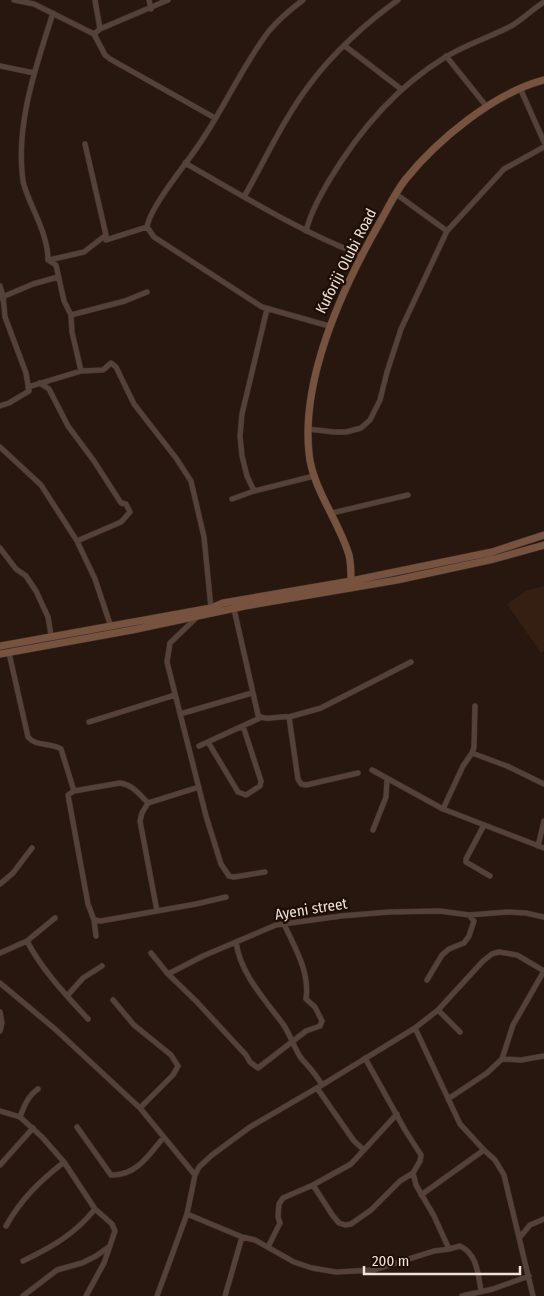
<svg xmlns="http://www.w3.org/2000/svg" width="544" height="1296" font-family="'Fira Sans Condensed',sans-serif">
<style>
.built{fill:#351e12}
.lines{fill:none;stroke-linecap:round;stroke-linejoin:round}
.street-casing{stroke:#3c302c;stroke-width:6}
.secondary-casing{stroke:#3c302c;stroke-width:8}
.street{stroke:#554137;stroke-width:5}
.secondary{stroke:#77523e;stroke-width:7}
.labels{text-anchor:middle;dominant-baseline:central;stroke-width:5;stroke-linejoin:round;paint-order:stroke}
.street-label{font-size:15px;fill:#eee2db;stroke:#1e0e06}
</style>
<rect width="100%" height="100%" fill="#28170e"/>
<path class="built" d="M544,586V651L541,653L507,604L526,591Z"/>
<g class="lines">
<g class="street-casing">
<path id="street" d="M14,0L34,4L94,34L105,55L110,59L215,118
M95,0L100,29
M149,0L151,9
M303,0C291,9 279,19 269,31C242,66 224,109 198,146C186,164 150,207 147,227L154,237L262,307L329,326
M53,13C36,66 15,125 23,181C24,187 27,193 29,199C37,218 48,239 48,260L56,265L64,301L71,315L72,332L81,371
M94,34L100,29L168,0
M345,46L401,89
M446,56L487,107
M0,66L34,73
M520,88L544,142
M85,144L106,235
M185,163C243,196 299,231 361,255
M396,194L447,231
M244,197C265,160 284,118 310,84C332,54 367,22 398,0
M306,231C311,212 320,196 330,179C359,131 395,88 444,58C466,44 491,37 513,25C524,18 533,9 544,2
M49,260L84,252L106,235V240L147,227
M0,286L3,296L5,317L26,373L29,391
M0,298L33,284L58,277
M71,315L125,301L147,292
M40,383L49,389L68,426L94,461L121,503L126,504L130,512L121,522L77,541
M0,406L9,403L29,391L28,387L81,371L103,370L111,363L116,367L134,404L176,458L191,481L204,537L211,608
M308,429L334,432H346L361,428L370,420L380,400L387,372L401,329L447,231L504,169L544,147
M0,447L41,485L77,541L95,579L111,627
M254,491L247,476L242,456L240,436L242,414L267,309
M232,499L254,491L314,476
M332,513L408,495
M0,548L16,569L26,576L36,591L48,617L51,635
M234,609L258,715C265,722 279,715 289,717L298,779L301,784L306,785L358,773
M196,618L170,643L167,662L206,816L221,864L229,876L234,877L265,872
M9,653L28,737C36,747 50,742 61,749L74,791
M180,714L252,693
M289,717L321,708L411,662
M89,722L175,695
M208,742L238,792L246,795L260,786L261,781L243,726
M199,746L260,718
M472,753L507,766L544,784
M372,770L443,809L544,848
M148,803C139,794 133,785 120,783L74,791L68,795L88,904L94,920L101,921L196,904L226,897
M443,809L463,766L472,753L474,747L475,706
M484,825L466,859V862L490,876
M373,830L386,797L387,779
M538,846L544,821
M0,884L13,873L32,848
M157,911L140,821L142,813L148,803L199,787
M94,920L96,936
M27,941L55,918
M236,942C240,973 265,1000 283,1024C290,1034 294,1048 301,1058C309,1067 316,1074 322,1085
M0,953L27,941C42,970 66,995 88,1019
M151,953L168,974L196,1001L246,1055L250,1062L258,1068L306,1031L320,1026L322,1021L315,1007L306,999C310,972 295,948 284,924
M168,974L203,956L276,925L341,916L389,912L440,911L469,915L507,912L526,913L544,917
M427,980L442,955L449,949L464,943L469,936L474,921L469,915
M0,983L55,1029L140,1108L195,1175
M67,996L83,978L102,966
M113,1000L134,1025L171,1055L178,1066L173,1075L140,1108
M438,1010L460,1032
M0,1012L2,1023L0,1031
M415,1028L460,1124L484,1150L495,1160L504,1175L533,1296
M317,1088L354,1141L364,1150
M448,1099L487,1073L502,1059L521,1060L544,1056
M0,1111L20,1117L42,1137L64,1162L95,1209L112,1224L115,1231L104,1263L86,1296
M20,1117C24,1106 28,1096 38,1089
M77,1127L111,1175C136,1176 149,1155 163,1138
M0,1165L33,1128
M413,1173L416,1185L434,1216L449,1249
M313,1185L333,1216L339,1223L345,1225L351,1224L371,1210L400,1181L413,1173L420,1161L421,1155L405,1130L365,1058
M421,1195L484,1150
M187,1214L242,1237L255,1240L294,1262L312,1268L336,1272L374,1270L434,1251L449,1249L460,1246C477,1254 478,1273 481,1291
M6,1226C21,1199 40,1181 64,1162
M520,1237L530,1225L544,1219
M268,1247L280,1223L278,1217L279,1204L283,1198L313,1185L351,1164L397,1114
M23,1261C52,1247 75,1234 95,1209
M23,1296L57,1270L82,1263L96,1256L110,1246
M157,1296L187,1214L195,1175L199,1167L212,1155L250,1127L322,1085L415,1028L438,1010L483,961L492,954L499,952L517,955L544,971L513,1025L502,1059
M225,1296L242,1237
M462,1296L493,1289L529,1276"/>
</g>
<g class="secondary-casing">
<path id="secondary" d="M351,581C351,573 351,563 349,555C339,521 312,488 309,453C301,377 343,287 380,222C388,208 395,193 405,180C437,140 494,93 544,80
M0,646L211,608L223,603L351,581L492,552L544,535
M0,654L132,630L245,606L397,580L494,559L544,545"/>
</g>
<use href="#street" class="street"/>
<use href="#secondary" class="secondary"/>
</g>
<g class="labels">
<g class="street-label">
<text transform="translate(346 261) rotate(-63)">Kuforiji Olubi Road</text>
<text transform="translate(311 909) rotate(-9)">Ayeni street</text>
</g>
</g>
<path d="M364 1266v8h156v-8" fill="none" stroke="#eee2db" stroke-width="2.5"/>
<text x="372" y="1266" font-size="15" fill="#eee2db" stroke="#1e0e06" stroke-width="4" paint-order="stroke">200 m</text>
</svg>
